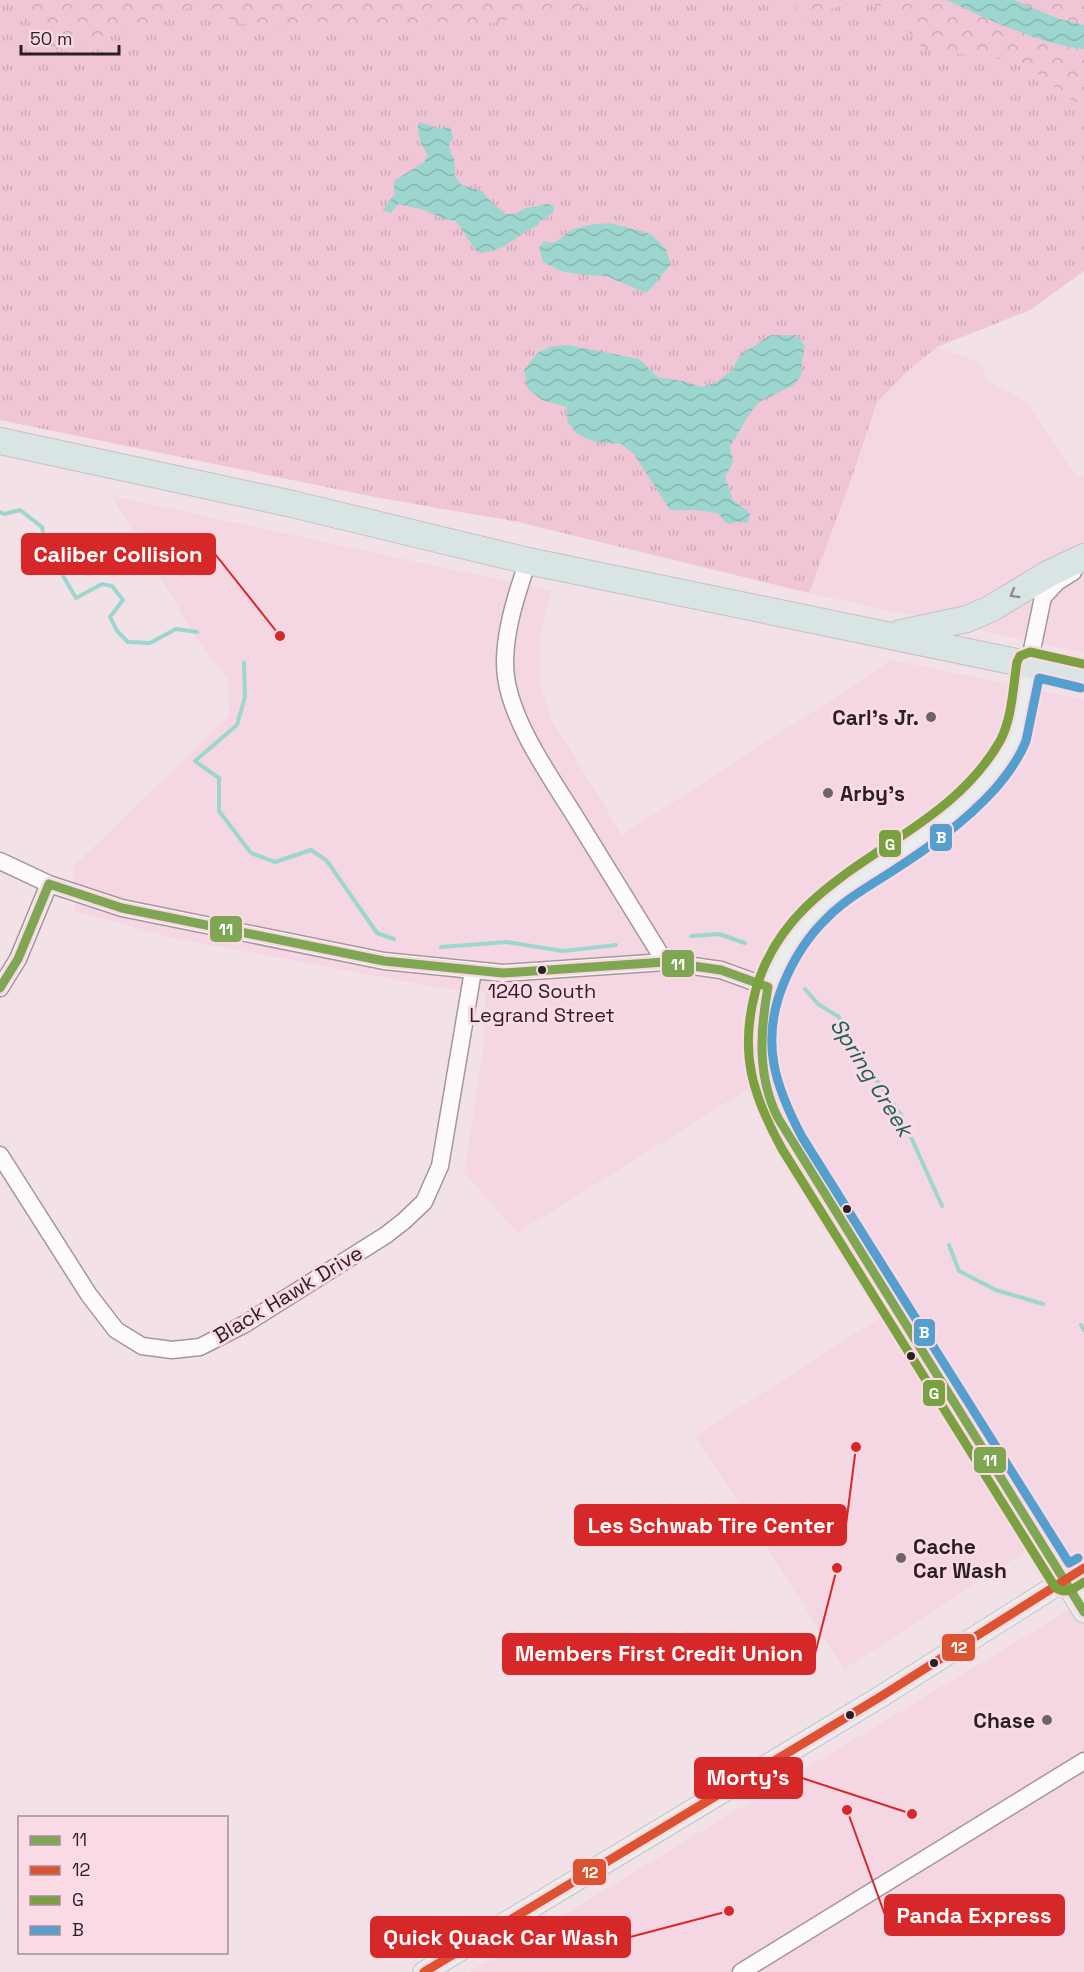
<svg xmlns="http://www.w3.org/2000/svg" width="1084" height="1972" font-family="'Space Grotesk',sans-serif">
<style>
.built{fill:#f4d7e2}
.grass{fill:url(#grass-tufts)}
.forest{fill:url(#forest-crowns)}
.water{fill:url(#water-waves)}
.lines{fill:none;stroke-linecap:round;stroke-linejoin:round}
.stream{stroke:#9dd6ce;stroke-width:4}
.minor-casing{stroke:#a4979c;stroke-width:19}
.major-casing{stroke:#c7bfc2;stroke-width:23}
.highway-casing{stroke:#c7bfc2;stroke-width:28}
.minor{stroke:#fdfafb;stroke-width:16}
.major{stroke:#e7eeed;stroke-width:21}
.highway{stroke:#d9e5e4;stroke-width:26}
.bus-1-casing{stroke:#f9dae5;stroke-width:14}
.bus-2-casing{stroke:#f9dae5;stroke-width:14}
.bus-3-casing{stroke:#f9dae5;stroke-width:14}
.bus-4-casing{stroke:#f9dae5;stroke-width:14}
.bus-1{stroke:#7fa653;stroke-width:9}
.bus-2{stroke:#dc5331;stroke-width:9}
.bus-3{stroke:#7aa040;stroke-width:9}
.bus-4{stroke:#549fcd;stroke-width:9}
.oneway{stroke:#8a8c8d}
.poi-dot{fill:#706368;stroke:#f9dae5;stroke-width:2}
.bus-dot{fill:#2a1f23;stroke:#f9dae5;stroke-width:2}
.labels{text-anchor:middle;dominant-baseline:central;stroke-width:6;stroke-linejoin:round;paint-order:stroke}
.bus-label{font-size:20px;fill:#2a1f23;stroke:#f9dae5}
.poi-label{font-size:21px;font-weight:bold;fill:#2a1f23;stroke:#f9dae5;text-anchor:end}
.street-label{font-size:21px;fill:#2a1f23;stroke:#f9dae5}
.water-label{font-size:22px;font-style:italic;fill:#1a6258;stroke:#f9dae5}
.leader{fill:none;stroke:#d62828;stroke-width:2}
.callout-dot{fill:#d62828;stroke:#f9dae5;stroke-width:2}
.callout{fill:#d62828;stroke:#d62828;stroke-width:2}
.callout-label{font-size:22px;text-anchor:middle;font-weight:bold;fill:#fff}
.line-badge{stroke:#f9dae5;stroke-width:2}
.badge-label{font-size:16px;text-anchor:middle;font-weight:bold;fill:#fff}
</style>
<defs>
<pattern id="grass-tufts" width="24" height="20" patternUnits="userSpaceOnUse" patternTransform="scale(1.5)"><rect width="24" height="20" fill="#f0c5d5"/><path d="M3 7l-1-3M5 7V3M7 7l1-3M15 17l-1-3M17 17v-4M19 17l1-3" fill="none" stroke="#cea9b7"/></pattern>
<pattern id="forest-crowns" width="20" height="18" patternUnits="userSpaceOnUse" patternTransform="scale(1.5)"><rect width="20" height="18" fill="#f0c5d5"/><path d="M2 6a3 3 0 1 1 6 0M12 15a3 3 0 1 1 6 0" fill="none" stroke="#cea9b7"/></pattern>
<pattern id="water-waves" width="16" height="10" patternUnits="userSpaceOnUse" patternTransform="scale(1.5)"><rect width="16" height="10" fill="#9dd6ce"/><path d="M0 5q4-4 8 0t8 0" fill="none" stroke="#87b7b1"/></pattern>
</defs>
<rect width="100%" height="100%" fill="#f2e1e7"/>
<path class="built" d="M937,347L982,364L985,379L1027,402L1078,478L1084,475V653L809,593L852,477L877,402L912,367Z
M112,496L551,591L540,637V685L553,722L622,835L893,660L1084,700V1578L1054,1533L844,1669L696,1436L903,1303L759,1082L517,1233L464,1172L484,1046L485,993L441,988L174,938L75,911L73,867L229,716L228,680L199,642Z
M1084,1601V1972H469L712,1825Z"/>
<path class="grass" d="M0,0H1084V271L1030,310L937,347L912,367L877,402L852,477L809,593L518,522L380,498L0,420Z"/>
<path class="forest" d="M607,0L589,7L440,31L242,24L194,6L96,42L54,50L10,1H0Z
M793,0H1084V103L1074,102L1022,62L923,49L888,7L855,2L799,18Z"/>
<path class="water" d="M946,0H1014L1059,19L1084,25V49C1035,43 991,20 946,0Z
M419,122L440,129L450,127L453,137L449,145L452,156L454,157L455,175L461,185L482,191L492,203L506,214H514L526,208L547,204L554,205L553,213L539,222V225C514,235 510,250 479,253L474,248L456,221L444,219L424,210L398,204L391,213L382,211L394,195V181L424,162L428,155C422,145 416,134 419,122Z
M610,223L651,234L666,249L671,265C661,274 656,285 646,293L606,276L585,275L561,271L543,262L539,248L544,241L552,243C561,240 565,234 572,230C583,225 597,224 610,223Z
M771,335H796L805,346L802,361L801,376L794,385L759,402L748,416L730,447L733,462L725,477L733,500L750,513L748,523L737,522L728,524L717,513L695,510H670L634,454L621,444L595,442L577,434L567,421V407L542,400L528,389L524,370L537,353L552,346L568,345L639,359L658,377L683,381L702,387L717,382L733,369L740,355Z"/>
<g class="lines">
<path class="stream" d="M0,512L4,514L20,510L42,527L46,547L76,598L102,584L112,586L123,600L110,617L117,631L128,642L150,643L176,629L197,632
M244,663L245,697L237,725L195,761L219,778V811L251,853L275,862L311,850L327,861L377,933L394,939
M691,936L719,934L745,943
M441,947L507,942L563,951L616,945
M805,989L818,1004L839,1017L851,1044L901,1115L942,1206
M949,1245L959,1271L996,1290L1043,1304
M1081,1325L1084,1330"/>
<g class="minor-casing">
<path id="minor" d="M528,561C516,595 501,641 506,677C513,727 555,783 581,826C609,872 637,917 665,962
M1029,664L1043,597L1057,582L1073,572
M0,861L49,884L122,908L384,961L503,973L665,962L721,970L768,987
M0,988L18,959L49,884
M0,1155L89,1295L116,1330L142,1346L172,1350L200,1347L245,1324L386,1235L404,1221L424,1202L440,1166L473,971
M741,1972L1084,1761"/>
</g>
<g class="major-casing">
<path id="major" d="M1029,664C1025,684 1020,727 1012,744C1006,754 999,765 992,774C951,826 890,855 838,893C787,930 754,996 760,1059C763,1090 778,1117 792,1143L1084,1612
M424,1972L880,1697L1084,1568"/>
</g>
<g class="highway-casing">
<path id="highway" d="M0,441L292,504L528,561L1084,676
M901,633L967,619L990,609L1048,574L1084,557"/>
</g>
<use href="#minor" class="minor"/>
<use href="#major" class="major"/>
<use href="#highway" class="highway"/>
<g class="bus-1-casing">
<path id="bus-1" d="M49,884L122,908L384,961L503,973L665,962L721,970L768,987
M768,987C760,1032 757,1076 778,1118L1084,1612
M0,988L18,959L49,884"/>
</g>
<g class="bus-2-casing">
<path id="bus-2" d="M424,1972L880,1697L1084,1568"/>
</g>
<g class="bus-3-casing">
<path id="bus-3" d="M1084,664L1030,652L1020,656L1017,662C1013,687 1012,719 1000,741C938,850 789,863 755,993C739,1054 753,1096 782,1149L1055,1587C1066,1596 1074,1588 1084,1582"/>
</g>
<g class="bus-4-casing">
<path id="bus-4" d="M1078,1558L1069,1563L802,1137C775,1086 760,1042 783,985C793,960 808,936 828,917C846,899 869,886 891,872C928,848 964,823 994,790C1007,775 1019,759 1026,741L1039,678L1081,688"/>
</g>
<use href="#bus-1" class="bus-1"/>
<use href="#bus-2" class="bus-2"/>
<use href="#bus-3" class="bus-3"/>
<use href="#bus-4" class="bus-4"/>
</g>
<defs><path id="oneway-chevron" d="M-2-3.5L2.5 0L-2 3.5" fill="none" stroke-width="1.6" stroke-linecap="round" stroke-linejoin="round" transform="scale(1.5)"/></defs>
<use class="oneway" href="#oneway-chevron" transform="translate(1014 594) rotate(150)"/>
<g class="poi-dot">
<circle cx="931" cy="717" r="6"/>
<circle cx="828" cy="793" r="6"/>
<circle cx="901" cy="1558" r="6"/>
<circle cx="1047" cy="1720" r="6"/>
</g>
<g class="bus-dot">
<circle cx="542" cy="970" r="5"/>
<circle cx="847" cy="1209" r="5"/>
<circle cx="911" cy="1356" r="5"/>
<circle cx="934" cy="1663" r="5"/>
<circle cx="850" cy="1715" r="5"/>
</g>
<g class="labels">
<g class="bus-label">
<text x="542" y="991">1240 South<tspan x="542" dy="24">Legrand Street</tspan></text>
</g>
<g class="poi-label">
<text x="919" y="717">Carl's Jr.</text>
<text x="840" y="793" text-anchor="start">Arby's</text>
<text x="913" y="1546" text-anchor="start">Cache<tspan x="913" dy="24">Car Wash</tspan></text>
<text x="1035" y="1720">Chase</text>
</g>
<g class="street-label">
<text transform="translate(288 1294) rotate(-31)">Black Hawk Drive</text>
</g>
<g class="water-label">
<text transform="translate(872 1077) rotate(58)">Spring Creek</text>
</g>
</g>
<path class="leader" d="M280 636L215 554M856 1447L846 1525M837 1568L815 1654M912 1814L802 1778M847 1810L885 1915M729 1911L630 1937"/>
<g class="callout-dot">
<circle cx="280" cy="636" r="6"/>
<circle cx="856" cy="1447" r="6"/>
<circle cx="837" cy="1568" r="6"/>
<circle cx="912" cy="1814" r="6"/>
<circle cx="847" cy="1810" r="6"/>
<circle cx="729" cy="1911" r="6"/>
</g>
<g class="callout">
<rect x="22" y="534" width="193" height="40" rx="6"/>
<rect x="575" y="1505" width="271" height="40" rx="6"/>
<rect x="503" y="1634" width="312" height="40" rx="6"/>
<rect x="695" y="1758" width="107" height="40" rx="6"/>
<rect x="885" y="1895" width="179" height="40" rx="6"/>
<rect x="371" y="1917" width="259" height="40" rx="6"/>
</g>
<g class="callout-label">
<text x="118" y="562">Caliber Collision</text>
<text x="711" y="1533">Les Schwab Tire Center</text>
<text x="659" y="1661">Members First Credit Union</text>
<text x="748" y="1785">Morty's</text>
<text x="974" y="1923">Panda Express</text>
<text x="501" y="1945">Quick Quack Car Wash</text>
</g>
<g class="line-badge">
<rect x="929" y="823" width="24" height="29" rx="6" fill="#549fcd"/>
<rect x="878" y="829" width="24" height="29" rx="6" fill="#7aa040"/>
<rect x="209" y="915" width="34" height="28" rx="6" fill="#7fa653"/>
<rect x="661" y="949" width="34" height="29" rx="6" fill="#7fa653"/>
<rect x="913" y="1318" width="23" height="29" rx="6" fill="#549fcd"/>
<rect x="922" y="1379" width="24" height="28" rx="6" fill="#7aa040"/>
<rect x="973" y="1446" width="34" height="28" rx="6" fill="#7fa653"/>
<rect x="941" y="1633" width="35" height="29" rx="6" fill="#dc5331"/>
<rect x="572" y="1858" width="35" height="28" rx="6" fill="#dc5331"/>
</g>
<g class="badge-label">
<text x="941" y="843">B</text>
<text x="890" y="850">G</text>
<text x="226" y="935">11</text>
<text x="678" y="970">11</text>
<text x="924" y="1338">B</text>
<text x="934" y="1399">G</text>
<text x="990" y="1466">11</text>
<text x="959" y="1653">12</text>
<text x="590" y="1878">12</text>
</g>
<rect x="18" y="1816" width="210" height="138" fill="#f9dae5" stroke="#a68f97" stroke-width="1.5"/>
<rect x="30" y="1836" width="30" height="9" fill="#7fa653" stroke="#a68f97" stroke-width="1.5"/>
<text x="72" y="1846" font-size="18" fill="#2a1f23">11</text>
<rect x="30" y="1866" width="30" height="9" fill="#dc5331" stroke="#a68f97" stroke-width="1.5"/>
<text x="72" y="1876" font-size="18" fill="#2a1f23">12</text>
<rect x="30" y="1896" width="30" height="9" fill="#7aa040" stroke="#a68f97" stroke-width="1.5"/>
<text x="72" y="1906" font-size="18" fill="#2a1f23">G</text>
<rect x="30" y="1926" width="30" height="9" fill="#549fcd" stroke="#a68f97" stroke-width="1.5"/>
<text x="72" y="1936" font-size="18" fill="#2a1f23">B</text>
<path d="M21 45v9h98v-9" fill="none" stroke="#2a1f23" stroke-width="3"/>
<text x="30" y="45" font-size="18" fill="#2a1f23" stroke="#f9dae5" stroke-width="4.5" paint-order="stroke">50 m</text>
</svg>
